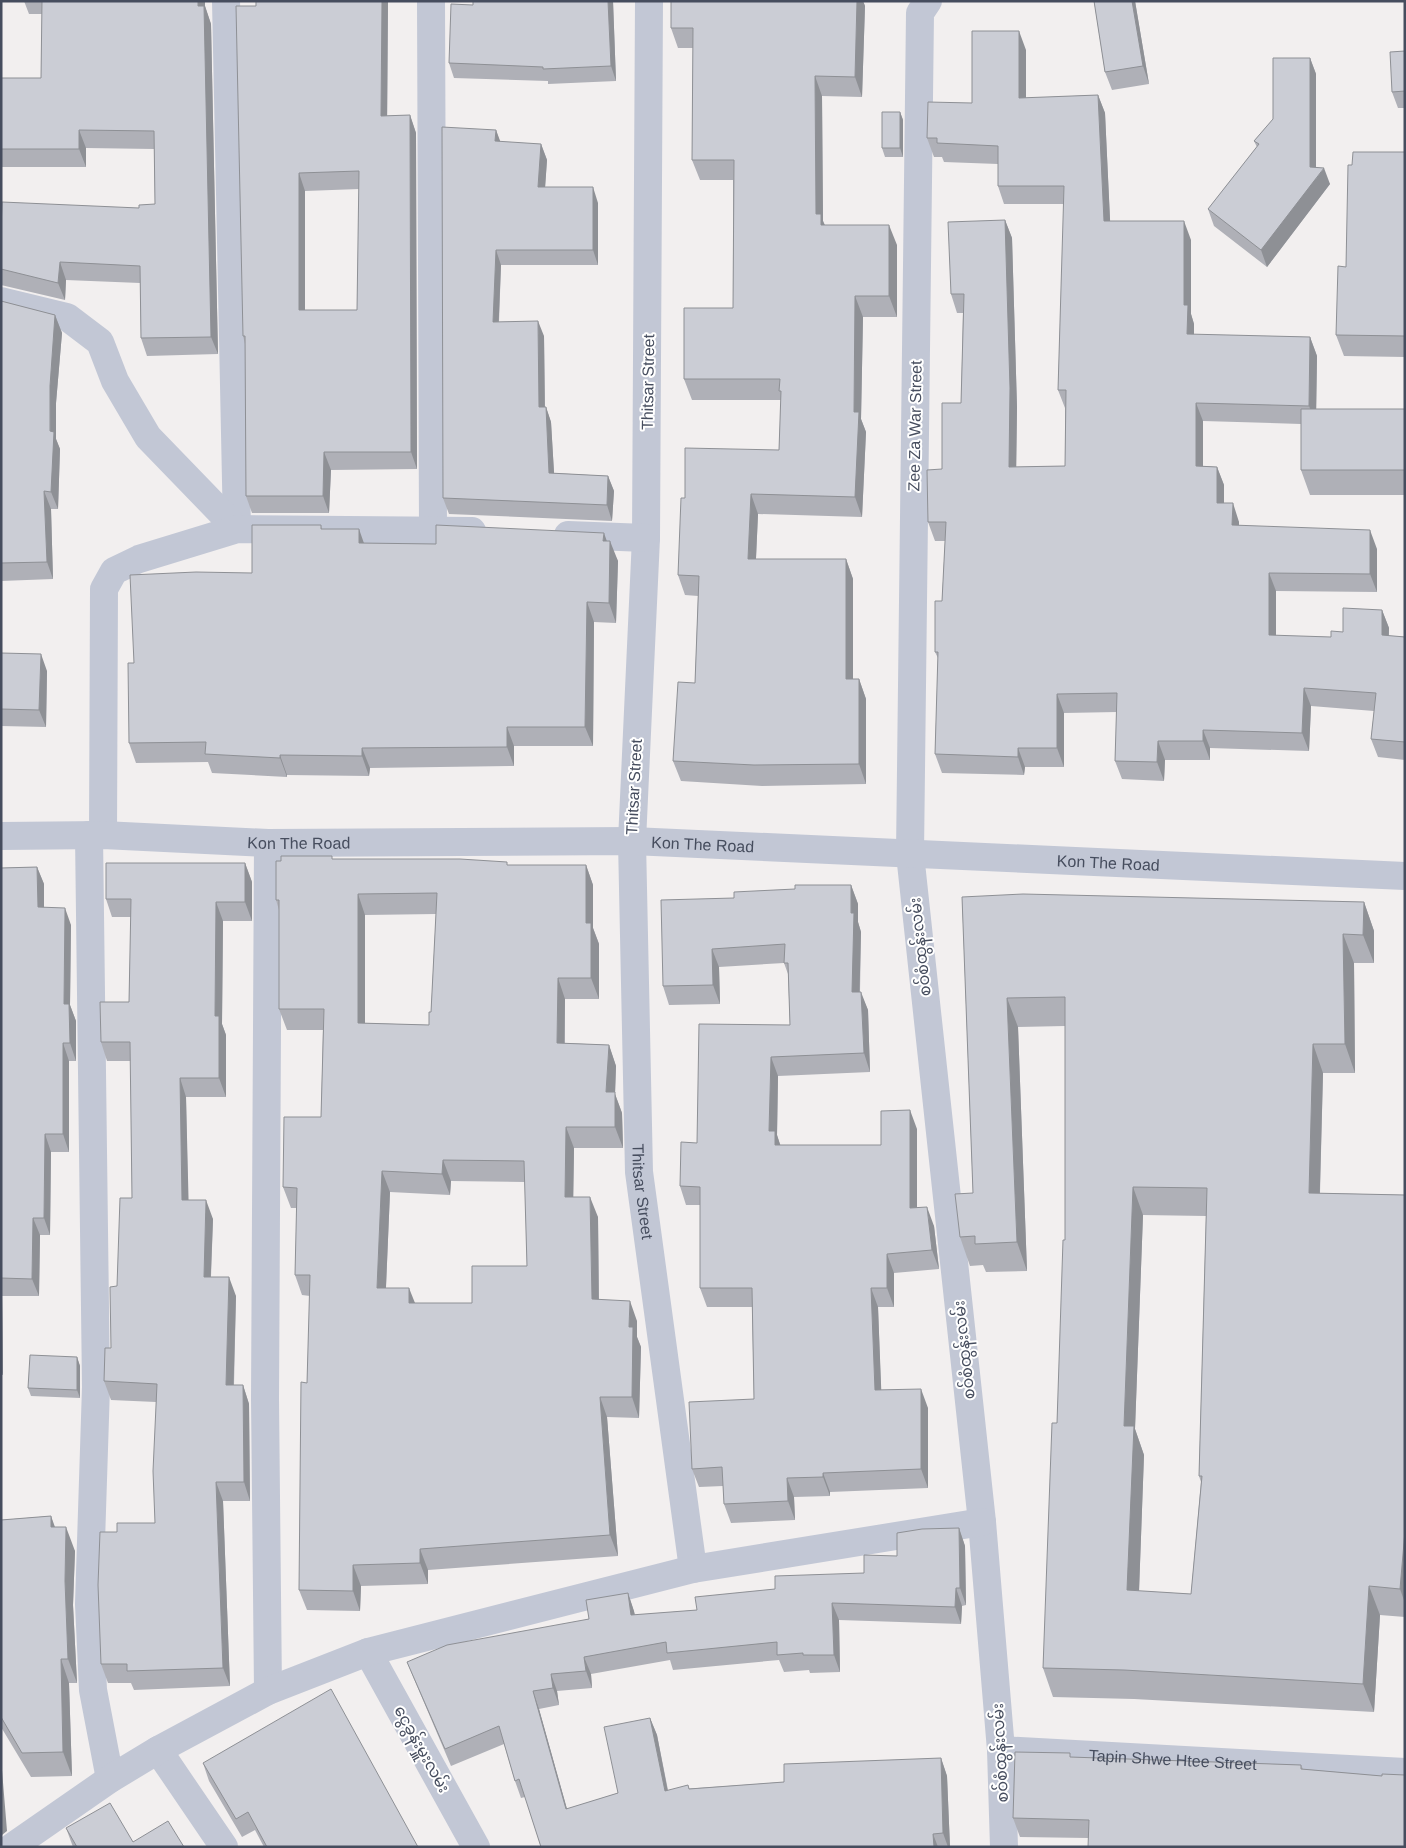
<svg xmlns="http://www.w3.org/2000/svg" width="1406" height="1848" font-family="Arial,'Noto Sans Myanmar',sans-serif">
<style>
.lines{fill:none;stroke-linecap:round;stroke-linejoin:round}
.street{stroke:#c2c7d5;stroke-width:28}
.wall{fill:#afb0b7;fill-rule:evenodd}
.shaded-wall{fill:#8e9095}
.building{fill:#cbcdd5;stroke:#8e9095;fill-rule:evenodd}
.labels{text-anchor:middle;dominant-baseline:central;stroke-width:4;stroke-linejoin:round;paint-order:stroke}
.street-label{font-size:16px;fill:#464d5e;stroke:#fff}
</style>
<rect width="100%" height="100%" fill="#f2efef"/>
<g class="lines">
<g class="street">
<path d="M226,1L237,529"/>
<path d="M431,1L433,529"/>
<path id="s1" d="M649,1L646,538L632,841L639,1172L693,1569"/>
<path d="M928,1L920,13L910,854L982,1522L1001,1750L1004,1847"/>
<path d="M1,301L67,317L100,342L115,381L148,437L237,529"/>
<path d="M568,535L646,538"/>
<path d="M89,835L96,1387L89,1604L93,1690L110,1779"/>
<path d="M103,835L104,589L114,571L139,559L237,529L472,531"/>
<path id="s2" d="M1,836L103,835L268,843L632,841L1405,876"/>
<path d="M268,843L265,1399L268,1691"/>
<path d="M368,1652L476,1847"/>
<path d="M158,1750L224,1847"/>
<path id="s3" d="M1001,1750L1405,1772"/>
<path d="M12,1847L110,1779L158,1750L268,1691L368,1652L693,1569L982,1522"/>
</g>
</g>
<path class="wall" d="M24,1H205V6L211,24L218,354L147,356L141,338L140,283L66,280L65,300L1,285V231L139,208L155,204L154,149L86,148V167H1V78H41L42,14H29Z
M256,1H388L387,116L410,115L416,133L417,469L331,470L329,513H252L246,496L245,344L243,336ZM359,189L357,310H305V191Z
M473,1H613L616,81L548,84V81L454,78L449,63L473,5Z
M671,1H863L865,6L862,97L822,96L823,221L825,225L897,245V317H863L861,419L866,432L862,517L758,514L756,559H846L853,579V679H859L866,699V784L762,786L681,781L673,761L695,683L698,596L685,595L678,575L685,498L779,450L781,400H692L684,379L733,308V180H700L692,160L693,48H678L671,28Z
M1094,1H1135L1149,84L1112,90L1105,72Z
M1026,50V98L1098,95L1105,113L1110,221L1191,240V314L1194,324V335L1310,337L1317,356L1316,409H1405V495H1310L1301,470V424L1203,421V466L1217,467L1224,485V503L1239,522V525L1377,549V592L1276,591V636L1331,637L1343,632L1382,610L1389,628V636L1405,637V760L1378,757L1371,739L1374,711L1311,706L1309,751L1210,748V760H1165L1164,781L1122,779L1115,761L1117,712L1064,713V767H1025L1024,775L942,773L935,754L938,658L935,652L942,601L945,541H935L928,522L942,469L961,403L963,313H957L951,294L1005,220L1012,238L1017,407L1016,467L1065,466V408L1058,390L1064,204H1004L998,186V164L944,162L942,157H934L927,138L972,103Z
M1405,51V108H1398L1392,92Z
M1310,58L1316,74V167L1330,184L1267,267L1214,226L1208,209L1257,147L1254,141L1273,119Z
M900,112L903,120V157H885L882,148Z
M496,130L500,142L541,144L547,160L545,187L598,203V265H501L499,322L544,336L545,407H546L551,422L554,473L608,476L614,491L612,521L449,514L443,498Z
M1405,152V357L1344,356L1336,335L1346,267L1352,165Z
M1,301L55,315L62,333L56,403V439L60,449L58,509H51L53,579L1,581Z
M321,525L322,529L364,543L436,544L607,541L618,561L616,623L594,622L593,746H514V766L370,768L369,776L287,775V777L212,773L208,762L136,763L129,743L134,663L252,573Z
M1,653L47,671L46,727L1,726Z
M333,859L508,865H586L593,885V928L599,944V999H565V1043L609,1045L616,1066L615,1094L622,1113L623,1148H574L573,1197L598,1217L599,1300L637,1321V1337L641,1347L639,1418L607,1417L618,1556L428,1570V1584L361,1586L360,1611L307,1610L299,1590L307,1383L310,1296L302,1295L295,1275L297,1208H291L283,1187L321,1117L323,1030H287L279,1009V910L276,900ZM436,914L431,1012L429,1025L365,1023V915ZM451,1181L525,1182L527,1266L472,1303H415L386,1288L390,1192L450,1195Z
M245,863L252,882V921H223L222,1024L226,1035V1097H186L188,1200L213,1219L211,1277L236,1296L234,1385H243L249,1404L250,1501H223L230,1686L134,1690L131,1683H108L101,1664L117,1532L155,1523L156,1402L111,1400L104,1381L111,1348L117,1286L132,1198L131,1061H107L101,1042L129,1002L131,917H112L106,899Z
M37,867L44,884V907L71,925L70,1005L76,1021V1061H69V1152H51L50,1235H40L39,1296H2L3,1375H1V868Z
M851,885L858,904V922L861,932L860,992L868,1010L870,1072L778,1076L777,1135L780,1145H881L917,1129V1208L934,1226L939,1269L894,1273V1307H878L881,1390L928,1408V1488L830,1492V1496L794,1497L795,1520L731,1523L724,1504L723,1486L699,1487L692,1469L754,1399L752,1307H707L700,1288V1205H686L680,1186L697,1143L790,1025L788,974L784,963L719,967L720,1004L669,1005L663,986L734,898Z
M962,897L1364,902L1374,931V963H1354L1355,1073H1323L1320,1193L1405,1195V1617L1380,1615L1374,1712L1134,1699L1053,1697L1043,1668L1057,1423L1065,1240V1026L1018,1027L1027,1271L986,1272L983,1265L970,1266L960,1237L973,1193ZM1143,1215L1206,1216L1199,1476L1201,1482L1191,1594L1139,1591L1144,1455L1135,1429Z
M77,1357L80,1366V1398L31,1396L28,1388Z
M51,1516L54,1527L75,1551L73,1605L77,1683H69L72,1776L31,1777L1,1727V1520Z
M959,1528L965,1546L966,1605L962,1606L961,1624L839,1620L840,1672L810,1673L809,1670L784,1672L779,1660L673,1670L670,1660L591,1674L592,1688L557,1691L559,1705L539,1709L567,1809L618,1793L650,1718L657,1735L668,1790L784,1782L941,1758L947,1776L950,1847H541L525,1797L521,1798L515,1781L504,1744L451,1766L414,1679L407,1662L589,1619L628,1593L635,1615L697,1610L775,1589L864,1573L897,1556Z
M1072,1757L1301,1765L1303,1769L1382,1776L1088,1838L1020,1837L1013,1818Z
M203,1763L418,1847H264L255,1830L242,1837L209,1781Z
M66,1828L133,1842L184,1847H73Z"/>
<path class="shaded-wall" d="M198,1H205V6L211,24L218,354L211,337Z
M382,1H388L387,134L381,116Z
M608,1H613L616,81L611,66Z
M857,1H863L865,6L862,97L855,77Z
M1132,1H1135L1149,84L1143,66Z
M1019,31L1026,50V116L1019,98Z
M1310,58L1316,74V179L1324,168L1330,184L1267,267L1261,250L1310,167Z
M815,76L822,96L823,221L828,234V245L816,214Z
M1098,95L1105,113L1111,240L1104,221Z
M900,112L903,120V157L900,148Z
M410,115L416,133L417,469L411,452Z
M79,130L86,148V167L79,149Z
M496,130L502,146L495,141Z
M541,144L547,160L544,203L538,187Z
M299,173L305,191V328L299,310Z
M593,187L598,203V265L593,250Z
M1005,220L1012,238L1017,407L1016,486L1009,467Z
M1184,221L1191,240V314L1194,324V353L1187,334L1184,305Z
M889,225L897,245V317L889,296Z
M496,250L501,265L498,338L493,322Z
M60,262L66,280L65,300L58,283Z
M855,296L863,317L861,419L866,432L862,517L855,497L854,412Z
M55,315L62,333L56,403V439L60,449L58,509L51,492L50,386Z
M538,321L544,336L545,423L539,407Z
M1310,337L1317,356L1316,424L1309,406Z
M1196,403L1203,421V485L1196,466Z
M546,407L551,422L555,489L549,473Z
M324,452L331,470L329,513L323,496Z
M1217,467L1224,485V521L1217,503Z
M608,476L614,491L612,521L607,505Z
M44,491L51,509L53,579L47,562Z
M751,494L758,514L755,579L748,559Z
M1233,503L1239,522V543L1232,525Z
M359,529L366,549L359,543Z
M1370,530L1377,549V592L1370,574Z
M604,533L610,550V541L618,561L616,623L609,603L603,541Z
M846,559L853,579V699L846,679Z
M1269,573L1276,591V654L1269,635Z
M587,602L594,622L593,746L585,727Z
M1382,610L1389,628L1388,654L1382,635Z
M41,654L47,671L46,727L39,710Z
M859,679L866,699V784L859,764Z
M1304,688L1311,706L1309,751L1302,733Z
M1057,694L1064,713V767L1057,748Z
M507,727L514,746V766L507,747Z
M1203,730L1210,748V760L1203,741Z
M1158,741L1165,760L1164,781L1157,762Z
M362,748L370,768L369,776L362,756Z
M1018,748L1025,767L1024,775L1018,757Z
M280,755L287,775V777L280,758Z
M245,863L252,882V921L245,902Z
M586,865L593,885V928L599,944V999L591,978L586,923Z
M37,867L44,884V924L38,907Z
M851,885L858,904V922L861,932L859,1011L852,992Z
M358,894L365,915V1044L358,1023Z
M216,902L223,921L222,1024L226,1035V1097L219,1078L215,1016Z
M1364,902L1374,931V963L1363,935Z
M65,908L71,925L70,1005L76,1021V1061L70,1043L64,1004Z
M1343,934L1354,963L1355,1073L1345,1044Z
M712,949L719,967L720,1004L713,985Z
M558,978L565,999L564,1063L557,1043Z
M861,992L868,1010L870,1072L864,1053Z
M1007,998L1018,1027L1027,1271L1017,1242Z
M63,1043L69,1061V1152L63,1134Z
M1313,1044L1323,1073L1319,1221L1309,1193Z
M609,1045L616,1066L615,1094L622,1113L623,1148L615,1127L606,1092Z
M771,1057L778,1076L777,1135L782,1150V1164L769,1131Z
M180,1078L186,1097L189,1218L182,1200Z
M910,1110L917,1129V1227L910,1208Z
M566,1127L574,1148L573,1218L565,1197Z
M45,1134L51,1152L50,1235L44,1218Z
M443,1160L451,1181L450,1195L442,1174Z
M382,1171L390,1192L385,1309L377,1288Z
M1133,1187L1143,1215L1135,1429L1144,1455L1138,1619L1127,1590L1124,1426Z
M590,1197L598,1217L599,1320L592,1299Z
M206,1200L213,1219L210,1295L204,1277Z
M927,1207L934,1226L939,1269L932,1250Z
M33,1218L40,1235L39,1296L32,1279Z
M887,1254L894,1273V1307L887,1288Z
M229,1277L236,1296L233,1404L226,1385Z
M409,1288L417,1308L409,1303Z
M871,1288L878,1307L882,1409L875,1390Z
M1,1294L2,1296L3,1375L1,1371Z
M630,1301L637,1321V1337L641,1347L639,1418L632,1397L629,1327Z
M77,1357L80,1366V1398L77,1390Z
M243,1385L249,1404L250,1501L244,1482Z
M921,1389L928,1408V1488L921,1469Z
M600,1397L607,1417L618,1556L610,1535Z
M823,1473L830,1492V1496L823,1477Z
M787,1478L794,1497L795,1520L788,1501Z
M216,1482L223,1501L230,1686L223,1668Z
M51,1516L60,1541L51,1527Z
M66,1527L75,1551L73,1605L77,1683L68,1659L65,1581Z
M959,1528L965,1546L966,1605L960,1588Z
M1405,1531V1603L1400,1589Z
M420,1549L428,1570V1584L420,1563Z
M353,1565L361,1586L360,1611L353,1591Z
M1369,1586L1380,1615L1374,1712L1363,1684Z
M956,1588L962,1606L961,1624L955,1607Z
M628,1593L634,1611L638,1632L631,1615Z
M832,1603L839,1620L840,1672L834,1655Z
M584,1657L591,1674L592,1688L586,1671Z
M61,1659L69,1683L72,1776L63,1752Z
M551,1674L557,1691L559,1705L553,1688Z
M533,1691L539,1709L572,1827L566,1809Z
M650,1718L657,1735L671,1808L665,1791Z
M1,1758L7,1831L2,1835L1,1834Z
M941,1758L947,1776L950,1847H948L943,1833Z
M933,1834L938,1847H934Z"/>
<path class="building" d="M42,1H198V6H204L211,337L141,338L140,266L60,262L58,283L1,269V231L2,202L139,208V205L155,204L154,131L79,130V149H1V78H41Z
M256,1H382L381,116L410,115L411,452H324L323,496H246L245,336H243L236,6H256ZM359,171L357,310H299V173Z
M473,1H608L611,66L543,69V67L449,63L451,4L473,5Z
M671,1H857L855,77L815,76L816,214H821V225H889V296H855L854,412H859L855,497L751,494L748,559H846V679H859V764L754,765L673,761L678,682L695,683L699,576L678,575L681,498H685V448L779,450L781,391H779L780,379H684V308H733L734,160H692L693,28H671Z
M1094,1H1132L1143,66L1105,72Z
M972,31H1019V98L1098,95L1104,221H1184V305H1188L1187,334L1310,337L1309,406L1196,403V466L1217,467V503H1233L1232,525L1370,530V574L1269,573V635L1331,637V631L1343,632V608L1382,610V635L1405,637V742L1371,739L1376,693L1304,688L1302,733L1203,730V741H1158L1157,762L1115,761L1117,693L1057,694V748H1018V757L935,754L938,652H935V601H942L946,522H928L927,470L942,469V403H961L964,294H951L948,222L1005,220L1010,388L1009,467L1065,466L1066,390H1058L1064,186H998V146L937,143V138H927L928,102L972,103Z
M1405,51V91L1392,92L1390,52Z
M1273,58H1310V167L1324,168L1261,250L1208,209L1259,144L1254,141L1273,119Z
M882,112H900V148H882Z
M442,127L496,130L495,141L541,144L538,187H593V250H496L493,322L538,321L539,407H546L549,473L608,476L607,505L443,498Z
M1353,152H1405V336L1336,335L1338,266L1346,267L1348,165H1352Z
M1,301L55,315L50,386V431L54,432L51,492L44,491L47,562L1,563Z
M1301,409H1405V470H1301Z
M252,525H321V529H359V543L436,544V525L604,533L603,541H610L609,603L587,602L585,727H507V747L362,748V756L280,755V758L205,754L206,742L129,743L128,663H134L130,575L196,572L252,573Z
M1,653L41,654L39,710L1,709Z
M281,856H332V859H460L507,862V865H586V923H591V978H558L557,1043L609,1045L606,1092H615V1127H566L565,1197H590L592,1299L630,1301L629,1327H633L632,1397H600L610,1535L420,1549V1563L353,1565V1591L299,1590L301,1382L307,1383L310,1275H295L297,1188L283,1187L284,1117H321L324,1009H279V900H276V861H281ZM437,893L431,1012H429V1025L358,1023V894ZM443,1160L524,1161L527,1266H472V1303H409V1288H377L382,1171L442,1174Z
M106,863H245V902H216L215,1016H219V1078H180L182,1200H206L204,1277H229L226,1385H243L244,1482H216L223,1668L127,1671V1664H101L98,1585L100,1532H117V1523H155L153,1471L157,1384L104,1381L105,1348H111L110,1287L117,1286L120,1198H132L130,1042H101L100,1002H129L131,899H106Z
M37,867L38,907L65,908L64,1004H69L70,1043H63V1134H45L44,1218H33L32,1279L1,1278V868Z
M795,885H851V913H854L852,992H861L864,1053L771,1057L769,1131H775V1145H881V1111L910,1110V1208L927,1207L932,1250L887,1254V1288H871L875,1390L921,1389V1469L823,1473V1477L787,1478L788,1501L724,1504L722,1467L692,1469L689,1402L754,1399L752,1288H700V1187L680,1186L681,1142L697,1143L699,1024L790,1025L788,963H784L785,944L712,949L713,985L663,986L661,900L734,898V892L795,889Z
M1023,894L1364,902L1363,935L1343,934L1345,1044H1313L1309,1193L1405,1195V1531L1400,1589L1369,1586L1363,1684L1124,1670L1043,1668L1052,1423H1057L1063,1240H1065V997L1007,998L1017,1242L975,1244V1236L960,1237L955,1194L973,1193L962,897ZM1133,1187L1207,1188L1199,1476H1202L1191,1594L1127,1590L1134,1426H1124Z
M30,1355L77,1357V1390L28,1388Z
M51,1516V1527H66L65,1581L68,1659H61L63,1752L22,1753L1,1717V1520Z
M959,1528L960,1588H956L955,1607L832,1603L834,1655H803V1653L777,1655V1642L667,1653L666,1642L584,1657L586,1671L551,1674L553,1688L533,1691L566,1809L618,1793L604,1727L650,1718L665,1791L688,1785L689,1789L784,1782V1764L941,1758L943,1833L933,1834L934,1847H541L519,1779L515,1781L499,1726L445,1749L407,1662L447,1645L589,1619L586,1600L628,1593L631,1615L697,1610L695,1597L775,1589V1576L864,1573V1555L897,1556V1533L922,1529Z
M331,1689L418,1847H267L248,1812L236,1819L203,1763Z
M1015,1752L1070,1753V1757L1301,1765V1769L1382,1776V1774L1405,1775V1847H1088L1089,1820L1013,1818Z
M110,1803L133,1842L168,1821L184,1847H77L66,1828Z"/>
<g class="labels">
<g class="street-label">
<text transform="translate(648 382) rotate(-89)">Thitsar Street</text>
<text transform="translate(915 426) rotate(-89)">Zee Za War Street</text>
<text transform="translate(634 787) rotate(-87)">Thitsar Street</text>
<text stroke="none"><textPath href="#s2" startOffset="298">Kon The Road</textPath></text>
<text stroke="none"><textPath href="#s2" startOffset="702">Kon The Road</textPath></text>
<text stroke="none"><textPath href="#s2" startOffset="1108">Kon The Road</textPath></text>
<text transform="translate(920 947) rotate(-96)">စဝ်စံထွန်းလမ်း</text>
<text stroke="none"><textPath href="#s1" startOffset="1191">Thitsar Street</textPath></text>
<text transform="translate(964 1350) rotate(-96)">စဝ်စံထွန်းလမ်း</text>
<text transform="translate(422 1749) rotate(61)">ငွေခွန်းမှူးလမ်း</text>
<text transform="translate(1000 1753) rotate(-93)">စဝ်စံထွန်းလမ်း</text>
<text stroke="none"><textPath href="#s3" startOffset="172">Tapin Shwe Htee Street</textPath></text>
</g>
</g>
<rect width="1406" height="1848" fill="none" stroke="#464d5e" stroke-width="5"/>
</svg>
